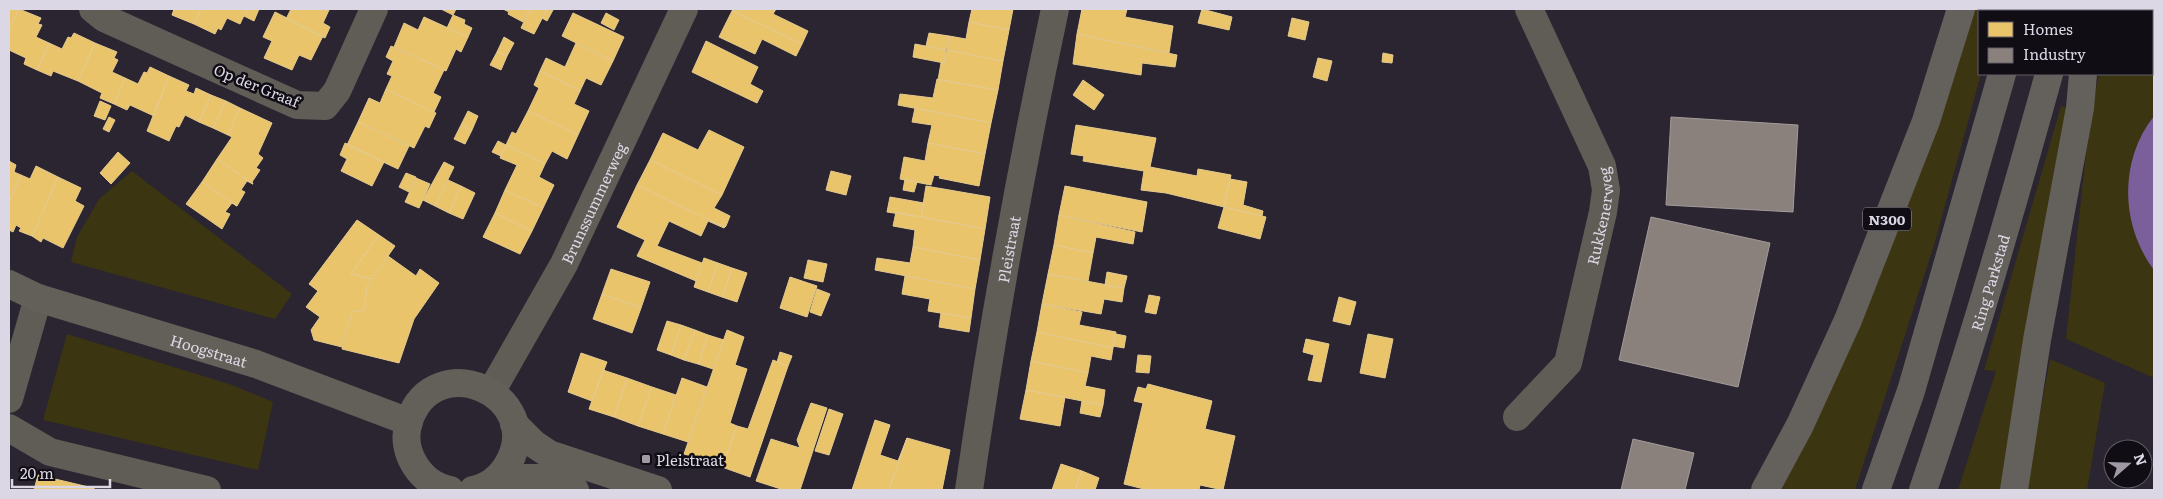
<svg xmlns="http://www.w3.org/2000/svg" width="2163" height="499" font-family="Literata,serif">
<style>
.green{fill:#3b3511}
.water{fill:#7a5f9a}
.homes{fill:#e9c46a;stroke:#e5ca8f}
.industry{fill:#8a817c;stroke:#a39b9b}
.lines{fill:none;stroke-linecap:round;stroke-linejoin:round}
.minor{stroke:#605d56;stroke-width:28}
.secondary{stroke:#626059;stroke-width:28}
.trunk{stroke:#64615c;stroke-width:28}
.poi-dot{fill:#9e99a5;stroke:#100d15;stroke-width:2}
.labels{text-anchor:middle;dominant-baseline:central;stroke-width:5;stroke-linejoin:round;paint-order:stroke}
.shield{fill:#100d15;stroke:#9f9aa6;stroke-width:1}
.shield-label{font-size:14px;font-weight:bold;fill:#dcd7e4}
.street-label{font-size:15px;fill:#dcd7e4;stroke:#100d15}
.poi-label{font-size:15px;fill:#dcd7e4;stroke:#100d15;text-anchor:start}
</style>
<rect width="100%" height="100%" fill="#2a2530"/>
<path class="green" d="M1972,9H1998L1997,11H1979V74H1981L1935,242L1855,490H1781L1805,440Z
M2112,9H2154V378L2066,339L2090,116L2099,74H2152V11H2112Z
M2061,106L2069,108L2002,490H1958L1996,371L1984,370Z
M132,171L292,294L275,319L71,262L77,237L99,199Z
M67,334L232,385L273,402L258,470L43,420Z
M2050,359L2105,383L2087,490H2026Z"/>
<path class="water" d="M2154,116V270C2120,225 2119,160 2154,116Z"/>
<path class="homes" d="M9,9H19L9,30Z
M19,9L41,18L38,24L42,25L36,37L49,43L37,70L24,64L26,58L9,50V30Z
M174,9H201L194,24L172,15Z
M201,9H247L240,24L227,18L221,30L218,28L215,34L194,24Z
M247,9H259L254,21L244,16Z
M291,9L329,10L323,23L330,27L325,38L286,19Z
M441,9H456L453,15Z
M503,9H530L523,22L508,14L509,12Z
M530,9H547L534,34L521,28Z
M547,9L553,10L547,21L542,18Z
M733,9H776L773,14L808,31L802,44L732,11Z
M972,9H1013L1009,30L969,22Z
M1082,9H1127L1125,17L1173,26L1169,53L1077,34Z
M1202,9L1232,17L1229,30L1198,23Z
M732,11L802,44L796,56L762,39L755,54L719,37Z
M275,12L323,36L311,60L299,55L292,70L264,58L272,41L263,37Z
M573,13L624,37L613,61L562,36Z
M606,13L619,20L614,30L601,23Z
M453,15L465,20L464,24L472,28L468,37L447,28Z
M424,17L468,37L461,52L456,49L446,71L394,47L404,23L418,30Z
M1292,18L1309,22L1305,40L1288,36Z
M969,22L1009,30L1003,61L947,50L949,36L966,39Z
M74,33L95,43L78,81L53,71L51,76L37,70L49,43L62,49L68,37L71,38Z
M929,33L949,36L946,50L926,46Z
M1077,34L1177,55L1175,67L1142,63L1141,75L1073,64Z
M504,37L514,43L507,56L497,52Z
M706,41L758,67L750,84L763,91L757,103L692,72Z
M95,43L117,52L114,58L118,60L112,72L125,78L114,104L100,98L102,93L78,81Z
M576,43L613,61L601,85L586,78L580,91L540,71L546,58L565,67Z
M915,44L946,50L944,63L913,57Z
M391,46L444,70L433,93L441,97L434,112L386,89L392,76L387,74L393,61L386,57Z
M947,50L1003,61L998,90L938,80L941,63H944Z
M497,52L507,56L501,70L490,65Z
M1383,53L1393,55L1392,63L1382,62Z
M1318,58L1332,61L1327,81L1313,77Z
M150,67L169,76L154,116L130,105L127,110L114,104L125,78L138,84L144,72L147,73Z
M540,71L580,91L574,104L589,111L578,135L528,111L539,88L534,85Z
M169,76L189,85L186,91L194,94L196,88L211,95L199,122L185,115L179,127L176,126L169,141L147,131Z
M937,79L998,90L991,123L898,105L900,94L933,98Z
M1083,80L1104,95L1094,110L1073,95Z
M386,89L436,113L429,128L425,126L414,148L358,122L369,98L380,103Z
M211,95L226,101L213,128L199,122Z
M100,101L111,106L105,120L94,116Z
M226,101L240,108L228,135L213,128Z
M240,108L272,123L258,154L263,158L256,168L260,170L252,182L253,184L217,159L232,137L228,135Z
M915,108L991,123L985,154L928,143L932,125L912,122Z
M468,111L478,116L472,130L461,125Z
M528,111L578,135L567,159L552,151L545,164L506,145L512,132L516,134Z
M109,117L115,120L109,132L103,129Z
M358,122L409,146L398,169L347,145Z
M461,125L472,130L465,144L454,139Z
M1076,125L1156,138L1150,167L1197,176L1198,169L1231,175L1224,207L1166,193L1141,190L1144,171L1083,161L1084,156L1071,154Z
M709,130L744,147L722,195L650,160L663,133L698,150Z
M498,141L506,145L501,156L492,152Z
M345,143L384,162L372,186L341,171L347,159L340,155Z
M928,143L985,154L979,186L939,178L940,176L934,175L931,185L900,179L904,157L925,161Z
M506,145L545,164L539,177L554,185L543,208L505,190L517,165L500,158Z
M118,152L130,163L111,184L100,173Z
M217,159L253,184L247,181L241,190L245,192L237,206L202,182Z
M650,160L722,195L714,208L730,216L726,226L718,224L637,185Z
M9,161L16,165L14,172L21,175L9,202Z
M444,162L454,167L435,206L423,200Z
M36,166L58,177L32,236L19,231L21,228L16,225L13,232L9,230V202L21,175L30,179Z
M831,171L851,176L846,195L826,190Z
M406,173L416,177L409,192L399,187Z
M58,177L81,188L75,201L84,206L63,248L43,238L41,242L32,236Z
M416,178L430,184L419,208L405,202Z
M905,179L917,182L914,192L903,190Z
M1230,179L1247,182L1243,205L1263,211L1262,216L1224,207Z
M448,180L461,186L449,213L435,206Z
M202,182L237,206L232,203L225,212L230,214L222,229L186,204Z
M637,185L718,224L726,226L724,228L708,221L701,236L669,221L657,246L702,263L696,281L637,256L645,240L617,227Z
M461,186L475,193L463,219L449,213Z
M926,186L990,197L985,229L921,217Z
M1065,186L1147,202L1142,232L1059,215Z
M505,190L543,208L532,231L495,213Z
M890,197L924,203L921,217L887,212Z
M1224,207L1266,217L1260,239L1218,228Z
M896,212L985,229L980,260L913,247L915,230L893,226Z
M495,213L532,231L520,254L483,237Z
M1059,215L1135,232L1133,244L1096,237L1093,253L1054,245Z
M357,220L379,235L351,274L372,279L367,287L364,310L352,312L342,347L314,340L311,330L320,317L306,307L318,291L309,284Z
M379,235L395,246L372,279L351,274Z
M1054,245L1093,253L1088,281L1048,274Z
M913,247L980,260L975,289L875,270L877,258L910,263Z
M388,256L416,276L420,269L439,283L414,319L399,363L342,349L352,312L364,310L367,287Z
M704,258L718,263L708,292L694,287Z
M808,260L827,264L823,282L804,278Z
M718,263L732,268L722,297L708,292Z
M732,268L747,273L737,302L722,297Z
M611,269L650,282L641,308L602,294Z
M1107,272L1127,276L1124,288L1105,285Z
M1048,274L1124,288L1122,302L1104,299L1101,314L1042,304Z
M905,276L975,289L971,318L928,311L930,299L902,294Z
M790,277L817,286L807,317L780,308Z
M817,289L830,294L821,316L810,312Z
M602,294L641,308L632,333L593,319Z
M1149,295L1160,297L1156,314L1145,312Z
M1339,297L1356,302L1350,325L1333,321Z
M1042,304L1082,312L1079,325L1116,332L1113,348L1037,332Z
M941,313L971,318L969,332L939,327Z
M667,321L681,325L671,355L657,350Z
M681,325L695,330L684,360L671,355Z
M695,330L708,335L698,364L684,360Z
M727,330L744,337L735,365L747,369L730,423L737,426L722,467L684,454Z
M1037,332L1113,348L1111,360L1091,356L1088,373L1031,361Z
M1116,334L1126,336L1124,348L1113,346Z
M1368,334L1393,339L1385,378L1360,373Z
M708,335L724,340L713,369L698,364Z
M1306,339L1329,344L1321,382L1308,380L1314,355L1303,352Z
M780,352L792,356L788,366L777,362Z
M581,353L607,362L592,401L568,392Z
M1138,355L1151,356L1149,373L1136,372Z
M773,360L788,366L750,477L722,467L737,426L748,429Z
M1031,361L1088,373L1085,386L1105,390L1103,405L1026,390Z
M603,370L627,378L614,417L589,409Z
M627,378L652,387L638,426L614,417Z
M682,378L707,387L688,442L663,434Z
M1148,384L1212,401L1205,429L1235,436L1223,490L1200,485L1199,490H1148L1124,484L1143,403L1134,401L1138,387L1146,389Z
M652,387L676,395L663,434L638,426Z
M1026,390L1065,397L1060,426L1020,419Z
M1082,401L1103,405L1100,417L1080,413Z
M811,403L827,408L800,490H784L756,481L771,439L800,448L797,440Z
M829,409L843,414L829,455L815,451Z
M875,420L890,425L880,455L898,461L907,438L889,490H852Z
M907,438L950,450L942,490H889Z
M1061,464L1082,471L1075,490H1052Z
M1082,471L1099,478L1095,490H1075Z
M38,475L93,488L96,490H34Z"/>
<path class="industry" d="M1671,117L1798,125L1793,212L1666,205Z
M1651,217L1770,243L1738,387L1619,360Z
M1633,439L1694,453L1685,490H1621Z"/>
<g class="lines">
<g class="minor">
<path d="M93,9L104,18L297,105L325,106L337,91L374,9"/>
<path id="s1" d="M491,392L564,264L684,9"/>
<path d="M9,399L38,298"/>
<path id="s2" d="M1517,417L1568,363L1603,212L1606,190L1602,166L1529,9"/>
<path d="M9,428L50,452L207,490"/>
<path id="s3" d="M969,490C992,329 1021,168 1055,9"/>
</g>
<g class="secondary">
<path id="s4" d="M9,284L38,298L256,364L409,422"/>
<path d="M514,424L534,444L549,454L658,490"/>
<path d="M497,478H538L575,490"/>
<path d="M450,490C420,484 399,451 409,421C435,345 547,396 508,464C500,478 488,487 473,490"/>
</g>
<g class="trunk">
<path d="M2018,11V9"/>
<path d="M2067,11V9"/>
<path d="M2089,11L2090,9"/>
<path d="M1765,490L1800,425L1848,320L1926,121L1961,9"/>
<path d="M1876,490L1911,391L2002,74"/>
<path id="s5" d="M1923,490C1970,353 2010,214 2049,74"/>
<path d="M2014,490L2037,340L2080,108L2083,74"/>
</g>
</g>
<rect class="poi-dot" x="641" y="454" width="10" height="10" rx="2.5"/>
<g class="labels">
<rect class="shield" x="1863" y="207.5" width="48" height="23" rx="4"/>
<g class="shield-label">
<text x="1887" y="219">N300</text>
</g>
<g class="street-label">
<text transform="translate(257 85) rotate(22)">Op der Graaf</text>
<text stroke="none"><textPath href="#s1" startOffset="215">Brunssummerweg</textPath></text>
<text stroke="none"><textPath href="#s2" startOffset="225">Rukkenerweg</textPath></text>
<text stroke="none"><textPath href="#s3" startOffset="244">Pleistraat</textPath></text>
<text stroke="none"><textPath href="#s5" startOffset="218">Ring Parkstad</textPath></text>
<text stroke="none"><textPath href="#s4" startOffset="211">Hoogstraat</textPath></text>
</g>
<g class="poi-label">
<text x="656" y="459">Pleistraat</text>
</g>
</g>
<rect width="2163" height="499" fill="none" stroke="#dcd7e4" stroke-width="20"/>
<rect x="1978" y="10" width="175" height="65" fill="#100d15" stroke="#625e68"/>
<rect x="1988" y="22" width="25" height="15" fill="#e9c46a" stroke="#625e68"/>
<text x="2023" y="35" font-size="15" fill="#dcd7e4">Homes</text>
<rect x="1988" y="48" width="25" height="15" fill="#8a817c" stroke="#625e68"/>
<text x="2023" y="60" font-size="15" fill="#dcd7e4">Industry</text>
<g transform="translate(2128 464) rotate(70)"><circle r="24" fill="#100d15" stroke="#625e68"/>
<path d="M0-4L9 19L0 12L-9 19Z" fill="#9e99a5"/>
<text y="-8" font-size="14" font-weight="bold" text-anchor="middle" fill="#dcd7e4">N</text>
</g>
<path d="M12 479v8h98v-8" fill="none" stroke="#dcd7e4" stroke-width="2.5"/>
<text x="20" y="479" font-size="15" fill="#dcd7e4" stroke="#100d15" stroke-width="4" paint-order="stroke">20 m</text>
</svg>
